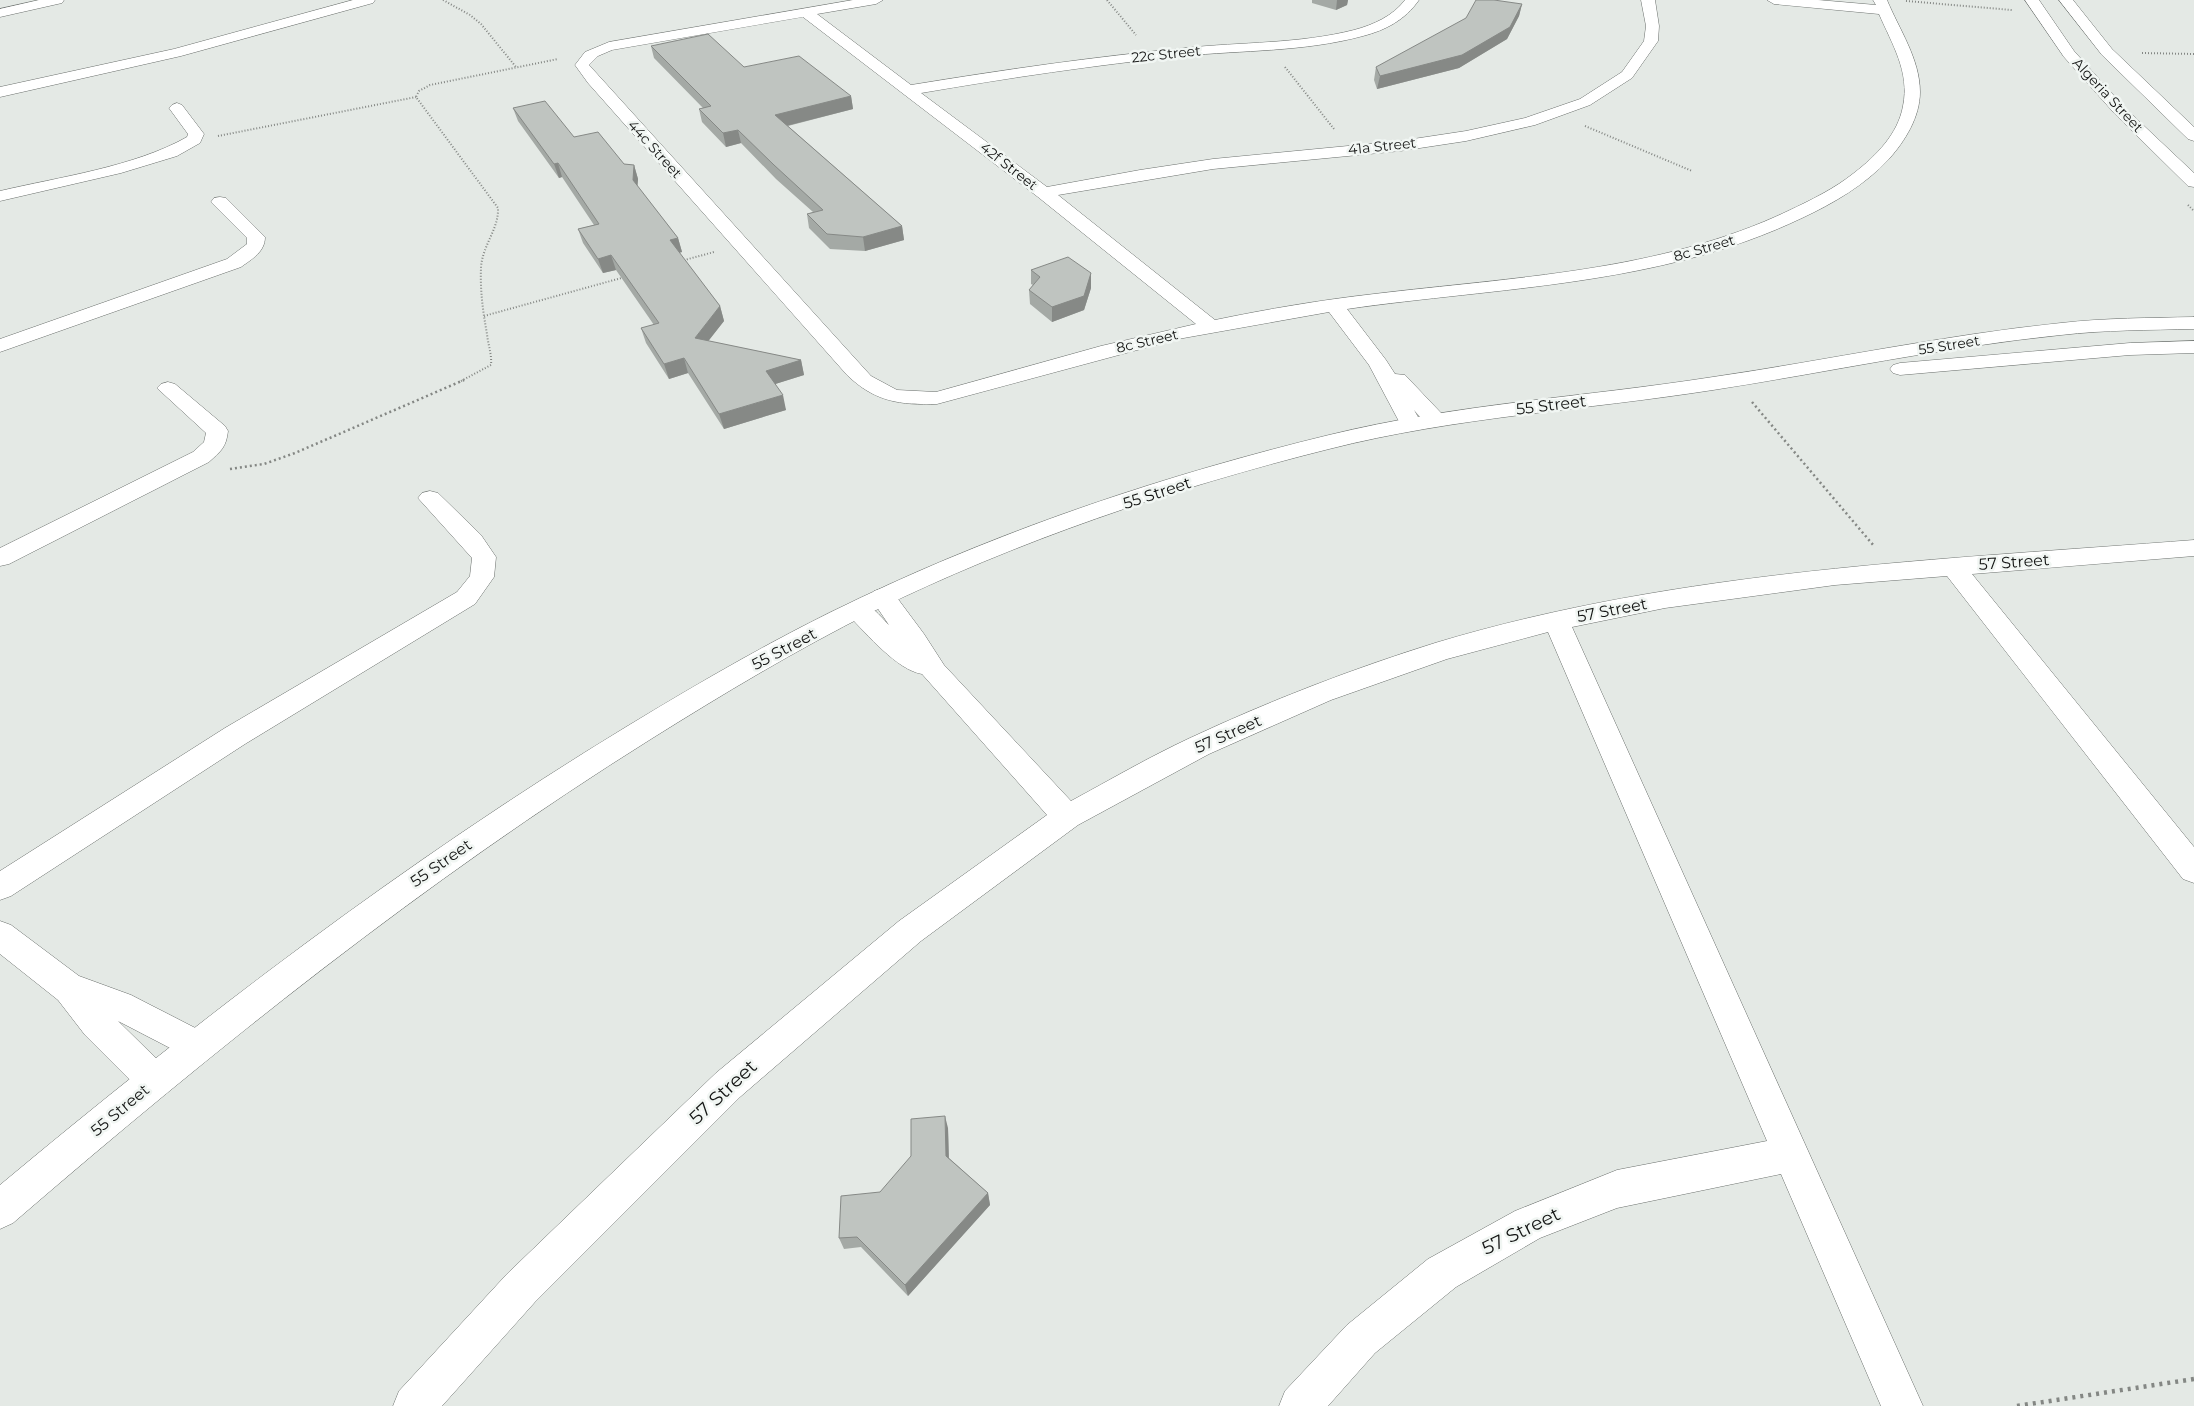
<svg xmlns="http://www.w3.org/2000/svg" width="2194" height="1406" font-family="Montserrat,sans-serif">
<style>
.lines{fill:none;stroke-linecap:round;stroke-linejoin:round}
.minor-casing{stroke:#6a6f6c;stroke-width:1}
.tertiary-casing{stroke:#6a6f6c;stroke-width:1}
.secondary-casing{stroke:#6a6f6c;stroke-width:1}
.path-far2{stroke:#848784;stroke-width:2;stroke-dasharray:1 2;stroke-linecap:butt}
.path-far1{stroke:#848784;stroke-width:2.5;stroke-dasharray:2 3;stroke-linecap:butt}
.path{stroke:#848784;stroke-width:4.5;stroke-dasharray:3 5;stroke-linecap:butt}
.minor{fill:#fff;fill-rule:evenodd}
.tertiary{fill:#fff;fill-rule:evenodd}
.secondary{fill:#fff;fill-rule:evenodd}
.wall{fill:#a4a9a5}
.shaded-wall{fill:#868986}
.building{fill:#bfc4c0;stroke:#868986}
.labels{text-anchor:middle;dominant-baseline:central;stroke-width:5;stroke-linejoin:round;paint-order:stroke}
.far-street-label{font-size:14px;fill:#131413;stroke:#f1f6f3}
.street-label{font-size:16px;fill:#131413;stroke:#f1f6f3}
.near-street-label{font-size:19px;fill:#131413;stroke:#f1f6f3}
</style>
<rect width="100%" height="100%" fill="#e4e9e5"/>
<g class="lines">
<g class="minor-casing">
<path id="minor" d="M353,0H375L373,3L181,56L0,97V87L174,49Z
M853,0H883L876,4L817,14L911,85C1002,70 1093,57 1185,48C1241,42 1299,44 1354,30C1373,25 1393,16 1405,0H1419C1405,20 1386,30 1363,36C1304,52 1243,50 1183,56C1095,65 1008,78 921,93L1047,187L1140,170L1213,159L1400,141L1466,131L1525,118L1580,99L1622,72L1644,41L1646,26L1641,0H1655L1659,26L1658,41L1632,78L1590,105L1535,125L1466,141L1400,151L1213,169L1058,195L1215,320C1268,309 1321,300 1374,294C1513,277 1660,272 1788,211C1811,200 1834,189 1854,173C1876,156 1898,134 1903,106C1910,72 1892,44 1879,14L1774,4L1767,0H1818L1876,5L1873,0H1887C1899,29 1920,59 1920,92C1920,117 1905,141 1889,159C1865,185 1834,203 1802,218C1660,286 1500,287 1347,309L1386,360L1395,374L1405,375L1443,415L1446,420L1443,425C1428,428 1423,420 1414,410L1422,424L1419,429L1411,431L1403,429L1369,365L1329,312L1178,339L937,404C900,405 875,402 847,375L588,83L575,65L585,52L609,42ZM803,17L1038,197L1196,324L1101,346L936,392L897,390L871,376L589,65L598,56L612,50Z
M177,103L182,105L204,134L200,143L177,156L121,173L0,201V191C59,177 134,167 187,137L188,134L169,108L172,105Z
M220,197L226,198L265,237C265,252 252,259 241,267L0,352V339L227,259L247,244V238L211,202L214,198Z
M168,382L175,384L225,426L228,431C226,448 221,451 209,462L9,564L0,566V548L193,452L204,442L206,433L157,388L161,384Z
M430,491L438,493L481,535L496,557L494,577L475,604L245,744L11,896L0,900V871L225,728L457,592L470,576L472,558L418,498L422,493Z
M2194,540V556L1972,574L2194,847V883L2183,879L1947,576L1835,585L1665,608L1572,627L1923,1406H1881L1781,1174L1617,1208L1540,1238L1456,1287L1375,1353L1328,1406H1279L1285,1391L1347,1325L1428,1259L1515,1211L1617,1170L1767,1141L1548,632L1447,659L1331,700L1209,754L1078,825L921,941L740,1097L535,1302L442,1406H393L399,1391L507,1274L716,1073L899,921L1047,815L922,674C897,670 867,634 849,616L845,610L849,604C867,598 877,613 889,625L870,597L874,591L883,588L892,591L924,634L944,665L1071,801C1110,780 1149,757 1190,738C1269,701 1352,669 1435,643C1681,569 1940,560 2194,540Z
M0,921L11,925L79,976L131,995L209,1035L214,1046L209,1057L197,1062L118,1021L167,1069L173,1081L167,1093L155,1098L143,1093L85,1035L58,1000L0,954Z"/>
</g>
<g class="tertiary-casing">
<path id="tertiary" d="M39,0H64L62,3L0,17V9Z
M2194,317V329C2149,330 2105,330 2061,335C1944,347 1829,372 1713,390C1585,410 1455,417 1329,449C1173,488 1017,541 872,612C796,650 723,694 651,739C424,881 216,1048 13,1223L0,1229V1185C199,1019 404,862 626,727C702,681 779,636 860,598C1009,527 1169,474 1329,435C1455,404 1585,397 1713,377C1829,360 1944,335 2061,323C2105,318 2150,318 2194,317Z
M2194,341V353L2130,355L1900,375L1893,373L1890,369L1893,365L1900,363L2130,343Z"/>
</g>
<g class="secondary-casing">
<path id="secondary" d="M2025,0H2039L2074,51L2125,108L2194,173V187L2188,186L2115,114L2064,57Z
M2059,0H2073L2112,49L2194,127V141L2188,139L2102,55Z"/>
</g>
<path class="path-far2" d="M443,0L470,15L481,24L516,67
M1107,0L1136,35
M1906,1L2012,10
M2142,53L2194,54
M1285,67L1334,129
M1585,126L1692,171
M218,136L416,97
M2188,205L2194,211
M681,261L714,252
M484,316L625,277
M461,381L491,365C492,354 488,345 487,334C483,312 480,290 481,268C482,246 499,229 498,208L416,97L419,91L430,85L558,59"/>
<path class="path-far1" d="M1752,402L1874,546
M230,469L264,464L295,453L464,380"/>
<path class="path" d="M2017,1406L2194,1379"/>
<use href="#minor" class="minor"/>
<use href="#tertiary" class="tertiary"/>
<use href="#secondary" class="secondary"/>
</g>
<path class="wall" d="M1312,0H1348L1347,5L1336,10L1312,3Z
M1522,4L1519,16L1507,39L1459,68L1377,89L1374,80L1376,67Z
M651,46L744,67L851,96L853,109L788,126L902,226L904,240L865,251L830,249L809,228L807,214L813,212L776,179L741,143L726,147L702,122L699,109L703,108L654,58Z
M513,108L574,137L624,164L634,165L638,179L637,186L678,238L682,252L679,253L720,306L724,321L708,341L801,360L804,375L775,384L786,410L724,429L688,373L669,379L646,343L641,328L654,325L616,270L603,273L583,243L578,229L594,225L562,177L559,178L518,121Z
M1031,270L1091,288L1084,310L1052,322L1030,304L1029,290L1033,285L1031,284Z
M948,1128L949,1158L988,1193L990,1205L908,1296L861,1247L844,1249L839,1238L880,1192Z"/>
<path class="shaded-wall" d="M1337,0H1348L1347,5L1336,10Z
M1522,4L1519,16L1507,39L1459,68L1377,89L1380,76Z
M851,96L853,109L778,128L775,115Z
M738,130L741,143L726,147L723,133Z
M558,163L562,177L559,178L554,164Z
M634,165L638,179L637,194L633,180Z
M902,226L904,240L865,251L863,237Z
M678,238L682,252L674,254L670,240Z
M611,255L616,270L603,273L598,259Z
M1091,273V288L1084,310L1052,322V307Z
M720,306L724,321L699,353L695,338Z
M684,358L688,373L669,379L664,364Z
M801,360L804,375L769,386L766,371Z
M783,395L786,410L724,429L719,414Z
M945,1116L948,1128L949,1168L946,1156Z
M988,1193L990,1205L908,1296L905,1285Z"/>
<path class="building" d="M1476,0H1494L1522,4L1510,27L1462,55L1380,76L1376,67L1466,18Z
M708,34L744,67L799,56L851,96L775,115L902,226L863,237L827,234L807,214L823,210L774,165L738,130L723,133L699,109L711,106L651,46Z
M545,101L574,137L598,132L624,164L634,165L633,180L678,238L670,240L720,306L695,338L801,360L766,371L783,395L719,414L684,358L664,364L641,328L659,323L611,255L598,259L578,229L599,224L558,163L554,164L513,108Z
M1068,257L1091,273L1084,296L1052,307L1029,290L1040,277L1031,270Z
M945,1116L946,1156L988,1193L905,1285L857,1237L839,1238L841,1196L880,1192L911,1156V1119Z"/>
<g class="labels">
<g class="far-street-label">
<text transform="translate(1166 54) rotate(-6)">22c Street</text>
<text transform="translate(2108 95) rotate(47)">Algeria Street</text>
<text transform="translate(1382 146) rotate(-6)">41a Street</text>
<text transform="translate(655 149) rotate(48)">44c Street</text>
<text transform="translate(1009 166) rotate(38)">42f Street</text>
<text transform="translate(1704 248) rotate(-16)">8c Street</text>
<text transform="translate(1147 341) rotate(-13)">8c Street</text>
<text transform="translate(1949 345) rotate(-9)">55 Street</text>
</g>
<g class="street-label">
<text transform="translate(1551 405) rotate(-7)">55 Street</text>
<text transform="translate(1157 493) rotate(-18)">55 Street</text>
<text transform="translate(2014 562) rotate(-4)">57 Street</text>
<text transform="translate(1612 610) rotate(-11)">57 Street</text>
<text transform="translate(784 649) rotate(-28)">55 Street</text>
<text transform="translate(1228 734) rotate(-24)">57 Street</text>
<text transform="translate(441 863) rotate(-35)">55 Street</text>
<text transform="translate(120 1110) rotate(-40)">55 Street</text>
</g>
<g class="near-street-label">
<text transform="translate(723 1092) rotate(-43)">57 Street</text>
<text transform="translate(1521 1231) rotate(-26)">57 Street</text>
</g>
</g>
</svg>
